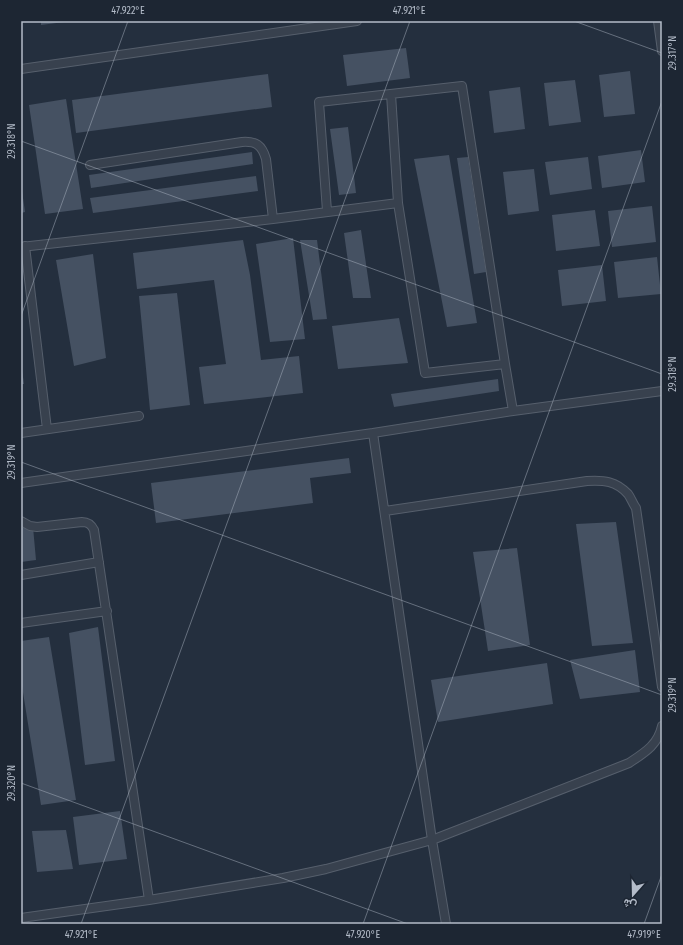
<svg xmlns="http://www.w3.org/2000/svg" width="683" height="945" font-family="'Fira Sans Condensed',Vazirmatn,sans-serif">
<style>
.building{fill:#455162}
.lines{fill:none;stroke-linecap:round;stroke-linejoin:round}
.lane-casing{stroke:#565f6c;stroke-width:10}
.lane{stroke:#38414e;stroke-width:8}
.ticks{fill:none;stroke:#b4bcc9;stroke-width:1;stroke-opacity:0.45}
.neatline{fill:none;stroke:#b4bcc9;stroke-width:1.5}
.ticks-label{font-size:10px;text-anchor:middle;fill:#b4bcc9}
</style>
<rect width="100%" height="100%" fill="#242f3e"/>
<path class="building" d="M41,21H64V22L41,25Z
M406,48L410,78L347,86L343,55Z
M630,71L635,114L604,117L599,75Z
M268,74L272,107L76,133L72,100Z
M575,80L581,122L549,126L544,83Z
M520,87L525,129L494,133L489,91Z
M66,99L83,209L45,214L29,105Z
M348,127L356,193L339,195L330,129Z
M641,150L645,182L602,188L598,156Z
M252,152L253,164L91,188L89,175Z
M449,155L477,323L447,327L414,159Z
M468,157L486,272L474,274L457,158Z
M588,157L592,189L550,195L545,162Z
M534,169L539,211L508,215L503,172Z
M256,176L258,191L93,213L90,198Z
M21,191H22L25,212L21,213Z
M652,206L656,242L612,247L608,211Z
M595,210L600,246L556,251L552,215Z
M361,230L371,298H353L344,233Z
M293,238L305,339L270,342L256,244Z
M243,240L250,275L261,360L299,356L303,393L204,404L199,367L226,364L214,280L137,289L133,253Z
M300,240H317L327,319L313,320Z
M93,254L106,358L74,366L56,260Z
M657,257L661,294L618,298L614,262Z
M602,265L606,301L562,306L558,270Z
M177,293L190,405L150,410L139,296Z
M399,318L408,363L338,369L332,326Z
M21,370H22L24,384H21Z
M498,379L499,391L394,407L391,394Z
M349,458L351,473L310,478L313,503L156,523L151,483Z
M616,522L633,643L592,646L576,524Z
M33,527L36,560L21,562V528Z
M517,548L530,645L488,651L473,552Z
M98,627L115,761L85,765L69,633Z
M49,637L76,800L41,805L21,680V641Z
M635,650L640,692L580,699L570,660Z
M547,663L553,704L438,722L431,680Z
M120,811L127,859L79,865L73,817Z
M66,830L73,869L37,872L32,831Z"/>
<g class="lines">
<g class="lane-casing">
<path id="lane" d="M658,21L662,51
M21,69L357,21
M391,94L398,203L425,373L505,364
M90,165L242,142C256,141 262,145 266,159L273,219
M327,211L319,102L462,86L505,364L513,411
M25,246L47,429
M21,247L273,219L398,203
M21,433L139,416
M373,433L432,840L446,924
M21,483L373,433L513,411L662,391
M385,511L587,481C604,480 616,481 628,494C631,498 633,504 636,508L662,687
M21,521L30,526L37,527L82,522C88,522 91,524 94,530L149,900
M21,575L99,562
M21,623L107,611
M21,918L149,900L283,878L326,869L432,840L629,763C644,753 658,745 662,726"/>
</g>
<use href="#lane" class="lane"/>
</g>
<path class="ticks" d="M574,21L662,53M21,141L662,374M21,316L128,21M21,462L662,695M21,783L408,924M81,924L410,21M363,924L662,101M644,924L662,874"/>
<rect width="683" height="945" fill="none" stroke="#1d2633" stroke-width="44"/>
<g transform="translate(633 895) rotate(200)" stroke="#1d2633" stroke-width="3" paint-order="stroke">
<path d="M0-3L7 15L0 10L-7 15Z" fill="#b4bcc9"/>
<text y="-6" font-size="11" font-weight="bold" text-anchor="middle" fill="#b4bcc9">ش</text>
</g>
<rect x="22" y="22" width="639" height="901" class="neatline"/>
<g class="ticks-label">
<text x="128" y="14">47.922°E</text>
<text x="409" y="14">47.921°E</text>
<text transform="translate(672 53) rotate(-90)" y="4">29.317°N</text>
<text transform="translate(11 141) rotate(-90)" y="4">29.318°N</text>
<text transform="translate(672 374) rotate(-90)" y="4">29.318°N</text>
<text transform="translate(11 462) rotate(-90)" y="4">29.319°N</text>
<text transform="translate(672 695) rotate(-90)" y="4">29.319°N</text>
<text transform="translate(11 783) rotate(-90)" y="4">29.320°N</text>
<text x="81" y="938">47.921°E</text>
<text x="363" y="938">47.920°E</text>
<text x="644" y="938">47.919°E</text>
</g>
</svg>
